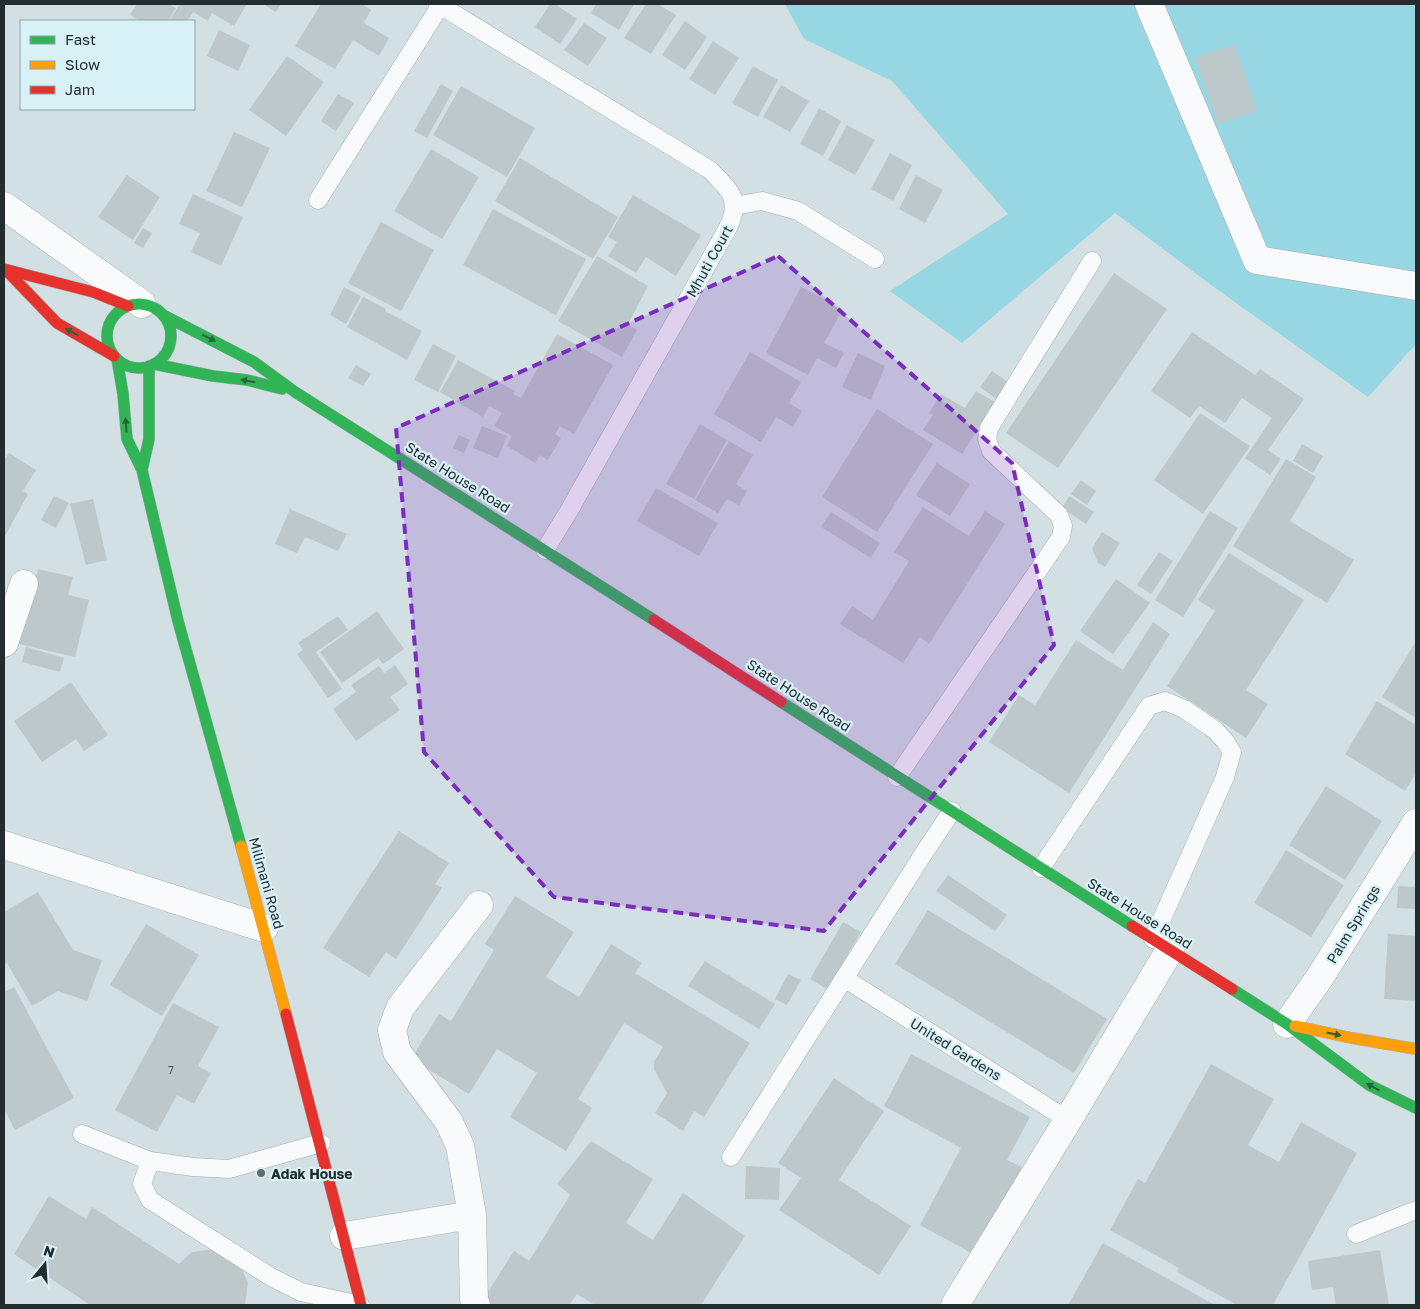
<svg xmlns="http://www.w3.org/2000/svg" width="1420" height="1309" font-family="'Golos Text',sans-serif">
<style>
.green{fill:#97d6e3}
.building{fill:#bdc8ca}
.lines{fill:none;stroke-linecap:round;stroke-linejoin:round}
.lane-casing{stroke:#a3adb0;stroke-width:19}
.street-casing{stroke:#a3adb0;stroke-width:29}
.fast-casing{stroke:#a3adb0;stroke-width:12}
.slow-casing{stroke:#a3adb0;stroke-width:12}
.jam-casing{stroke:#a3adb0;stroke-width:12}
.lane{stroke:#f8fafb;stroke-width:18}
.street{stroke:#f8fafb;stroke-width:28}
.fast{stroke:#30b455;stroke-width:11}
.slow{stroke:#ff9f0a;stroke-width:11}
.jam{stroke:#e5322d;stroke-width:11}
.oneway{fill:#28633e}
.marked{fill:#7b2cbf;fill-opacity:0.2;stroke:#7b2cbf;stroke-width:4;stroke-dasharray:10 6;stroke-linejoin:round}
.poi-dot{fill:#606c6e;stroke:#d8f1f7;stroke-width:2}
.labels{text-anchor:middle;dominant-baseline:central;stroke-width:4.5;stroke-linejoin:round;paint-order:stroke}
.number-label{font-size:11px;fill:#4a5456}
.street-label{font-size:14px;fill:#232d2f;stroke:#d8f1f7}
.poi-label{font-size:14px;font-weight:bold;fill:#232d2f;stroke:#d8f1f7;text-anchor:start}
</style>
<rect width="100%" height="100%" fill="#d2e0e3"/>
<path class="green" d="M785,4H1416V344L1368,397L1211,285L1115,213L962,343L890,291L1008,214L892,81L804,39Z"/>
<path class="building" d="M137,4H169L176,8L168,21H140L130,15Z
M180,4H247L234,26L212,13L208,21L193,12L188,20L191,21H169Z
M263,4H281L276,12Z
M321,4H362L371,10L364,23L389,38L379,56L353,40L335,69L295,46Z
M550,4H555L577,19L560,44L535,27Z
M596,4H634L619,30L591,13Z
M646,4H658L676,15L651,54L624,38Z
M685,21L707,37L685,70L662,55Z
M584,23L607,38L588,66L564,50Z
M219,30L250,45L238,71L207,56Z
M713,41L739,58L715,95L689,79Z
M1234,44L1257,111L1218,124L1195,57Z
M287,56L324,82L286,136L249,110Z
M753,66L778,80L758,117L732,103Z
M441,84L453,91L427,138L414,131Z
M781,85L809,101L790,132L763,117Z
M461,86L535,128L507,177L433,135Z
M338,94L354,103L336,131L321,121Z
M819,108L841,121L823,156L800,144Z
M847,125L875,140L855,175L828,160Z
M234,132L270,148L242,207L206,191Z
M431,149L479,177L442,239L394,211Z
M890,153L912,165L893,201L871,189Z
M520,158L618,217L593,259L495,201Z
M127,175L160,197L133,240L98,217Z
M916,175L943,190L925,223L899,209Z
M193,194L243,217L221,266L191,252L200,233L179,224Z
M633,195L701,235L676,276L646,257L636,273L608,256L617,242L608,237Z
M493,209L586,259L556,315L463,265Z
M381,222L434,250L401,311L348,283Z
M143,228L152,233L143,248L134,243Z
M597,256L648,286L628,324L637,330L622,357L558,321Z
M1114,273L1167,309L1058,468L1006,433Z
M344,287L361,296L346,324L330,315Z
M801,287L843,309L824,343L844,353L836,368L817,358L808,375L766,353Z
M363,297L386,309L385,311L422,331L407,360L347,327Z
M1192,332L1255,375L1260,369L1304,399L1268,450L1281,459L1270,475L1245,458L1272,418L1242,398L1225,423L1199,406L1190,418L1151,391Z
M557,334L613,365L574,434L560,426L555,434L561,438L548,460L540,455L535,463L507,446L512,436L494,426L502,413L489,406L483,417L440,392L458,360L515,391L513,394L521,398Z
M433,344L456,356L438,392L414,380Z
M750,352L801,382L789,403L802,411L793,427L776,417L761,442L714,414Z
M858,353L885,366L871,400L842,387Z
M356,365L371,374L363,386L348,378Z
M992,371L1011,384L999,401L980,387Z
M976,391L995,402L962,454L923,430L933,415L929,413L941,394L965,408Z
M877,409L933,444L877,532L822,497Z
M1200,413L1250,446L1203,514L1154,480Z
M700,424L727,440L694,499L666,484Z
M482,426L507,436L498,458L473,448Z
M459,435L470,440L464,453L453,448Z
M729,441L753,455L736,484L747,491L739,505L727,499L718,513L695,500Z
M1302,444L1323,456L1313,473L1293,461Z
M9,453L36,470L23,491L28,494L4,538V461Z
M1286,459L1316,477L1290,521L1354,560L1327,603L1233,546Z
M937,463L970,484L950,516L916,495Z
M1081,480L1096,491L1087,505L1071,494Z
M656,488L718,523L699,556L637,521Z
M54,496L69,503L56,528L41,520Z
M1069,496L1094,512L1086,524L1062,508Z
M93,499L107,560L86,565L70,504Z
M923,507L969,536L985,511L1005,524L929,644L920,637L903,663L840,624L852,606L873,620L909,561L894,552Z
M290,509L347,534L338,551L305,537L297,553L275,544Z
M1210,511L1238,528L1183,617L1155,600Z
M831,512L880,543L871,558L821,527Z
M1102,532L1120,543L1105,567L1098,563L1092,548Z
M1159,552L1173,561L1151,594L1137,585Z
M1229,553L1304,600L1246,690L1268,704L1246,738L1167,686L1215,611L1198,600Z
M38,569L73,577L68,595L89,600L75,657L19,644Z
M1116,579L1150,603L1113,654L1080,631Z
M377,611L404,649L383,664L378,658L342,683L320,652Z
M338,616L348,630L316,652L342,689L328,698L297,654L303,650L298,643Z
M1153,622L1170,634L1069,793L989,742L1019,695L1035,705L1076,640L1123,670Z
M1416,641V718L1382,697Z
M26,647L64,658L60,672L22,662Z
M395,665L408,684L390,697L400,710L356,741L333,709L356,692L351,685L379,666L384,673Z
M71,682L108,735L84,751L76,739L42,762L14,721Z
M1377,701L1416,725V773L1405,791L1345,754Z
M1326,786L1382,821L1345,880L1289,845Z
M399,831L449,863L435,884L442,888L396,959L386,952L369,977L323,948Z
M1286,850L1344,885L1311,937L1254,903Z
M948,875L1007,915L995,931L936,891Z
M1398,886L1416,887V909L1397,908Z
M38,892L73,950L102,960L87,1001L58,991L32,1006L7,963L4,965V912Z
M515,896L574,932L546,977L579,997L611,944L642,963L635,973L750,1043L704,1117L694,1111L683,1131L655,1113L667,1093L654,1069V1062L663,1047L624,1023L578,1099L592,1108L566,1151L510,1117L537,1073L497,1049L469,1094L411,1059L439,1014L451,1021L494,950L485,944Z
M928,910L1107,1019L1074,1073L895,964Z
M843,922L861,932L827,989L810,979Z
M146,924L199,955L162,1016L110,985Z
M1388,934L1416,936V1001L1384,999Z
M705,961L775,1004L759,1029L688,986Z
M788,974L801,980L787,1005L775,999Z
M14,987L74,1098L15,1130L4,1109V992Z
M173,1003L219,1027L198,1066L211,1073L194,1104L177,1095L157,1132L115,1110Z
M911,1054L1030,1117L1007,1160L1022,1167L975,1255L920,1225L961,1148L884,1106Z
M1211,1064L1274,1099L1248,1145L1279,1162L1301,1122L1357,1153L1273,1305H1237L1177,1272L1179,1268L1110,1230L1138,1179L1145,1183Z
M834,1078L884,1111L839,1180L911,1226L879,1275L779,1210L801,1178L778,1163Z
M591,1141L653,1179L626,1223L653,1240L683,1193L745,1236L701,1305H595L577,1294L569,1305H493L483,1300L514,1251L529,1261L570,1195L557,1184Z
M746,1166L780,1168L779,1200L745,1199Z
M49,1196L86,1219L92,1207L179,1264L192,1252L209,1250L219,1252L242,1269L248,1283L245,1305H90L14,1254Z
M1103,1243L1215,1305H1068Z
M1380,1250L1389,1305H1336L1333,1287L1312,1290L1308,1261Z"/>
<g class="lines">
<g class="lane-casing">
<path id="lane" d="M438,4L710,170C716,177 726,185 731,194C740,214 725,232 716,249L570,509L545,550
M318,200L440,6
M734,206L762,201L798,211L875,259
M897,777L1061,537L1063,526L1059,515L991,451L987,439L989,428L1092,261
M1041,868L1149,706L1165,701L1184,709L1215,730L1225,741L1232,752L1225,777L1153,939
M844,978L1068,1120
M82,1134L150,1161L193,1167L229,1169L321,1143
M731,1157L920,859L952,811
M150,1161L142,1184L150,1200L271,1277L301,1292L360,1305
M1356,1234L1416,1210"/>
</g>
<g class="street-casing">
<path id="street" d="M1149,4L1257,260L1416,286
M4,206L142,304
M4,643L24,584
M4,845L264,928
M1287,1024L1320,977L1416,823
M344,1236L472,1215
M476,1305L474,1300L472,1215L460,1146L449,1122L397,1052L392,1030L400,1008L479,905
M955,1305L1068,1120L1170,950"/>
</g>
<g class="fast-casing">
<path id="fast" d="M107 336a32 32 0 1 1 64 0a32 32 0 1 1-64 0Z
M165,316L254,362L295,392L654,620
M117,359L123,394L127,439L142,470L178,621L241,846
M154,364L213,376L247,380L282,389
M142,470L149,439V366
M781,702L1132,926
M1232,989L1287,1024L1369,1085L1416,1108"/>
</g>
<g class="slow-casing">
<path id="slow" d="M241,846L286,1014
M1295,1026L1352,1038L1416,1049"/>
</g>
<g class="jam-casing">
<path id="jam" d="M4,269L93,292L128,306
M6,270L57,323L114,356
M654,620L781,702
M1132,926L1232,989
M286,1014L361,1305"/>
</g>
<use href="#lane" class="lane"/>
<use href="#street" class="street"/>
<use href="#fast" class="fast"/>
<use href="#slow" class="slow"/>
<use href="#jam" class="jam"/>
</g>
<defs><path id="oneway-solid" d="M-6-.8H1V-3.2L6.5 0L1 3.2V.8H-6Z" transform="scale(1.25)"/></defs>
<g class="oneway">
<use href="#oneway-solid" transform="translate(72 332) rotate(-151)"/>
<use href="#oneway-solid" transform="translate(209 338) rotate(26)"/>
<use href="#oneway-solid" transform="translate(248 381) rotate(-170)"/>
<use href="#oneway-solid" transform="translate(126 425) rotate(-94)"/>
<use href="#oneway-solid" transform="translate(1334 1034) rotate(12)"/>
<use href="#oneway-solid" transform="translate(1373 1087) rotate(-151)"/>
</g>
<path class="marked" d="M778,256L1012,463L1054,645L824,931L554,897L424,752L396,428Z"/>
<circle class="poi-dot" cx="261" cy="1173" r="5"/>
<g class="labels">
<g class="number-label">
<text x="171" y="1069">7</text>
</g>
<g class="street-label">
<text transform="translate(709 261) rotate(-61)">Mhuti Court</text>
<text transform="translate(458 477) rotate(32)">State House Road</text>
<text transform="translate(799 695) rotate(33)">State House Road</text>
<text transform="translate(267 883) rotate(74)">Milimani Road</text>
<text transform="translate(1140 913) rotate(32)">State House Road</text>
<text transform="translate(1353 924) rotate(-59)">Palm Springs</text>
<text transform="translate(956 1049) rotate(32)">United Gardens</text>
</g>
<g class="poi-label">
<text x="271" y="1173">Adak House</text>
</g>
</g>
<rect width="1420" height="1309" fill="none" stroke="#232d2f" stroke-width="10"/>
<rect x="20" y="20" width="175" height="90" fill="#d8f1f7" stroke="#90a3a7"/>
<rect x="30" y="36" width="25" height="8" fill="#30b455" stroke="#90a3a7"/>
<text x="65" y="45" font-size="15" fill="#232d2f">Fast</text>
<rect x="30" y="61" width="25" height="8" fill="#ff9f0a" stroke="#90a3a7"/>
<text x="65" y="70" font-size="15" fill="#232d2f">Slow</text>
<rect x="30" y="86" width="25" height="8" fill="#e5322d" stroke="#90a3a7"/>
<text x="65" y="95" font-size="15" fill="#232d2f">Jam</text>
<g transform="translate(45 1264) rotate(18)" stroke="#d8f1f7" stroke-width="4" paint-order="stroke">
<path d="M0-4L9 19L0 12L-9 19Z" fill="#232d2f"/>
<text y="-8" font-size="14" font-weight="bold" text-anchor="middle" fill="#232d2f">N</text>
</g>
</svg>
